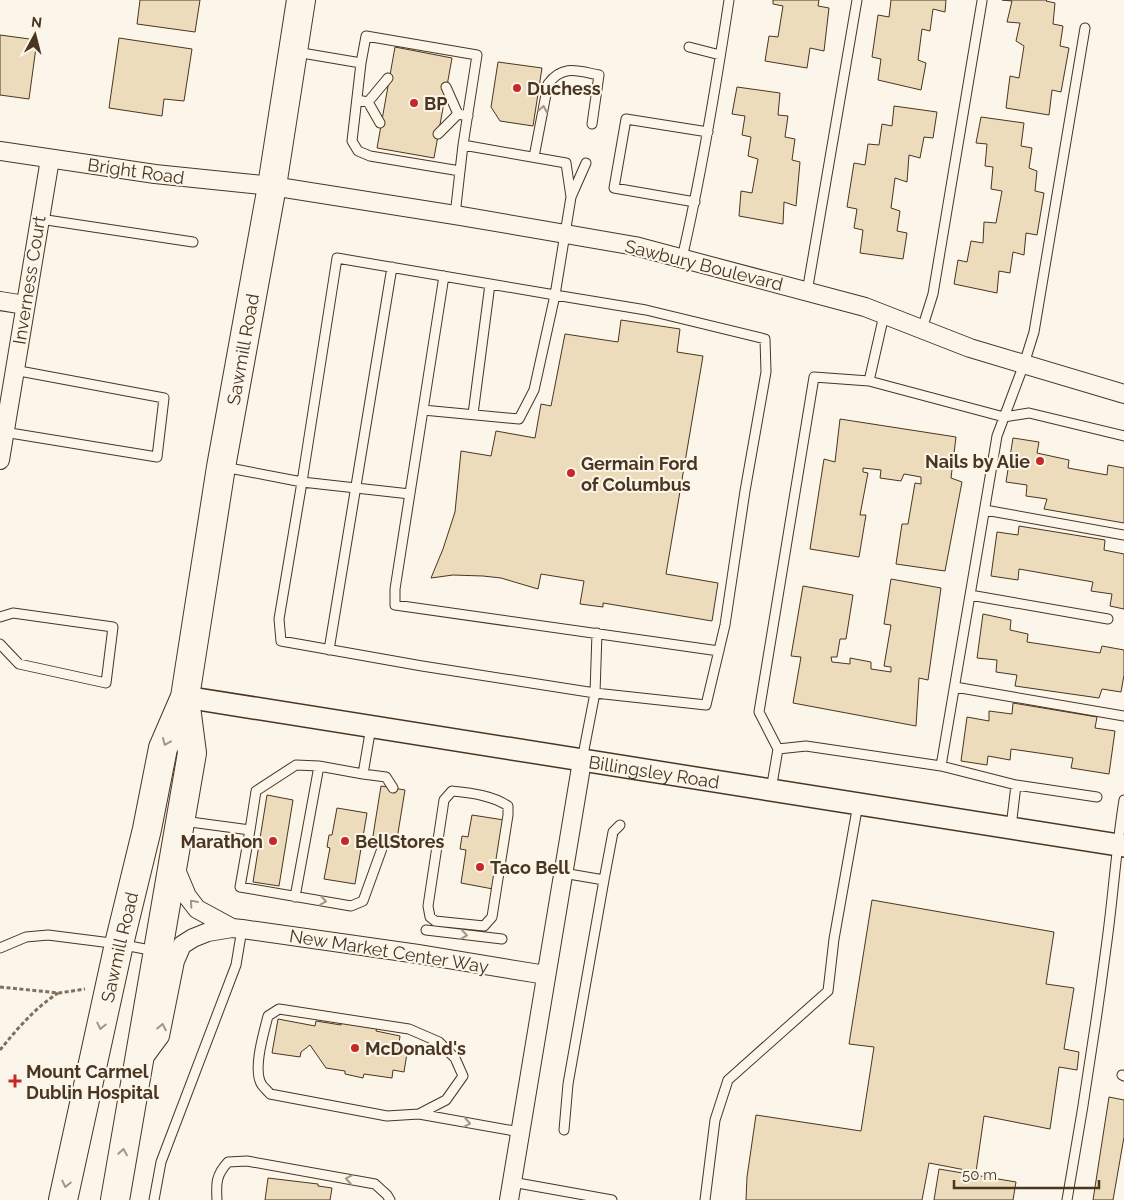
<svg xmlns="http://www.w3.org/2000/svg" width="1124" height="1200" font-family="Raleway,sans-serif">
<style>
.building{fill:#ecdcbc;stroke:#4a3520}
.lines{fill:none;stroke-linecap:round;stroke-linejoin:round}
.service-casing{stroke:#4a3520;stroke-width:11}
.minor-casing{stroke:#4a3520;stroke-width:20}
.tertiary-casing{stroke:#4a3520;stroke-width:24}
.primary-casing{stroke:#4a3520;stroke-width:30}
.path{stroke:#7f6f5c;stroke-width:3;stroke-dasharray:4 2.5;stroke-linecap:butt}
.service{stroke:#fbf6e9;stroke-width:9}
.minor{stroke:#fbf6e9;stroke-width:18}
.tertiary{stroke:#fbf6e9;stroke-width:21}
.primary{stroke:#fbf6e9;stroke-width:28}
.oneway{stroke:#a29684}
.poi-dot{fill:#c62828;stroke:#fbf6e9;stroke-width:2}
.labels{text-anchor:middle;dominant-baseline:central;stroke-width:4;stroke-linejoin:round;paint-order:stroke}
.poi-label{font-size:18px;font-weight:bold;fill:#4a3520;stroke:#fbf6e9;text-anchor:start}
.street-label{font-size:18px;fill:#4a3520;stroke:#fbf6e9}
</style>
<rect width="100%" height="100%" fill="#fbf6e9"/>
<path class="building" d="M140,0H200L195,32L137,24Z
M773,0H819L818,6L829,8L824,51L810,48L807,68L765,61L769,36L778,37L783,6L773,4Z
M891,0H946L945,12L933,9L930,31L922,29L918,60L926,63L921,90L878,80L881,59L872,57L878,15L889,17Z
M1002,0H1047L1046,1L1055,3L1053,24L1063,26L1060,46L1069,48L1061,92L1052,90L1049,115L1006,108L1010,76L1019,78L1024,46L1016,41L1020,23L1007,22L1012,1Z
M0,35L37,40L29,99L0,95Z
M119,38L192,49L184,101L164,99L162,116L109,108Z
M395,47L452,58L434,158L377,148Z
M498,62L542,68L533,126L500,121L491,107Z
M737,87L780,93L778,115L788,116L785,137L795,139L792,160L800,162L796,206L784,202L783,224L739,216L741,191L752,193L758,159L748,156L751,137L742,135L745,116L732,114Z
M894,106L937,112L933,138L924,137L920,158L909,155L907,182L895,178L891,208L900,211L897,231L907,233L903,259L860,253L863,230L854,228L857,209L847,207L854,163L865,165L868,144L879,145L882,124L892,126Z
M981,117L1024,123L1021,146L1032,148L1029,168L1037,171L1035,191L1044,193L1037,235L1026,233L1024,255L1013,252L1010,273L999,271L997,293L954,284L958,260L967,262L971,241L983,243L984,222L996,223L1002,191L991,189L993,167L985,166L987,144L976,143Z
M621,320L680,329L677,352L703,356L666,574L718,583L712,621L603,603V607L580,604L584,581L541,574L538,589L501,578L483,576L453,575L431,578L443,549L455,512L461,451L491,456L496,431L535,438L541,404L551,406L565,334L618,342Z
M840,419L956,437L951,478L962,482L945,571L896,564L902,524H908L915,483L921,484V477L904,474L901,481L880,478L881,470L863,468V472L868,473L860,515H866L859,557L810,549L824,459L835,462Z
M1013,438L1039,442L1037,453L1069,460L1068,468L1107,475L1108,465L1124,468V523L1044,509L1047,499L1026,496L1027,485L1006,482Z
M1019,526L1105,540L1104,550L1124,554V609L1110,606L1112,594L1091,591L1093,582L1019,569L1018,580L991,576L997,532L1018,535Z
M891,579L941,588L928,680L919,678L916,726L793,703L801,657L791,656L803,586L853,595L846,639H840L837,657H831L832,662L850,664V658L871,662V669L891,672V667L884,666L891,625L884,624Z
M983,614L1011,620L1010,630L1028,634L1027,642L1100,653L1102,646L1124,650V675L1121,692L1102,689L1099,698L1015,686L1017,675L996,672L997,660L977,658Z
M1013,703L1097,717L1095,728L1115,731L1109,774L1071,768L1073,758L1011,749L1010,760L988,756L987,765L961,761L967,717L989,721V711L1012,714Z
M381,786L405,790L396,845L372,842Z
M267,795L293,800L279,886L253,882Z
M337,808L367,813L355,884L324,879L330,848L327,847L329,835H332Z
M472,815L504,820L493,889L461,883L466,850L460,849L462,836L468,837Z
M872,900L1054,932L1046,984L1074,988L1064,1049L1079,1052L1077,1070L1059,1067L1050,1129L984,1116L976,1172L929,1163L922,1200H746L747,1177L756,1115L861,1131L874,1047L849,1044Z
M278,1019L315,1026L316,1021L341,1025L342,1021L377,1027L376,1031L400,1036L398,1051L407,1053L404,1072L393,1070L392,1078L364,1074L363,1078L345,1074V1071L326,1068L310,1045L301,1052L300,1057L272,1053Z
M1109,1097L1124,1100V1137L1113,1200H1093Z
M939,1169L1016,1182L1013,1200H934Z
M268,1178L318,1184V1186L332,1188L330,1200H265Z"/>
<g class="lines">
<g class="service-casing">
<path id="service" d="M689,47L720,55
M296,52L361,63L352,141L358,151L370,156L460,171L463,145
M361,63L366,36L477,55L463,145L566,163L571,197L555,295L646,310L765,339L766,372L745,491L725,625L706,705L595,693L582,760
M446,87L458,114L468,116
M357,100L368,102L388,78
M368,102L380,123
M438,134L458,114
M534,157L548,84C563,64 578,71 599,75L592,124
M571,197L586,163
M695,202L614,188L626,119L708,132
M455,215L460,171
M40,219L193,242
M682,258C702,173 716,86 729,0
M807,292L857,0
M922,329L933,294L982,1
M869,381L1004,417L1029,413L1124,436
M423,410L444,276
M473,414L490,284
M4,432L157,457L164,398L14,370
M224,467L302,482L279,619L281,641L422,666L595,693L597,633
M410,494L302,482L337,258L555,295L534,390L519,419L423,410L395,589V605L719,651
M985,510L1124,535
M970,595L1108,619
M0,617L13,613L113,627L106,683L19,664L0,644
M329,650L392,267
M955,687L1124,716
M778,749L806,746L941,766L997,436L1024,364L1034,332L1085,28
M941,766L1016,785L1011,827
M363,774L386,777L393,788
M1016,785L1097,797
M771,790L778,749L759,712L814,377L869,381L884,315
M452,791C471,793 492,795 508,806V815L492,917L484,926L435,921L430,917L428,906L444,800Z
M183,821L250,830L256,791L296,765L319,766L363,774L371,727
M250,830L240,887L351,906L363,901L384,843
M563,873L604,880L613,832L620,825
M295,897L319,766
M426,930L502,939
M0,948L26,937L48,935L119,944L155,951
M279,1009L409,1029L439,1042L455,1058L463,1076L446,1100L419,1114L387,1116L270,1094C268,1091 264,1088 262,1085C252,1071 264,1032 268,1016Z
M1122,1075L1124,1076
M419,1114L520,1132
M564,1130L568,1084L604,880
M512,1182L612,1200
M154,1200L161,1162L236,965L242,929
M217,1200C216,1183 216,1175 228,1162L247,1161L375,1184L387,1195L390,1200
M705,1200L715,1120L728,1080L828,991L834,939L858,804
M1067,1200C1082,1116 1095,1032 1106,948C1113,899 1116,849 1124,800"/>
</g>
<g class="minor-casing">
<path id="minor" d="M0,151L155,174L272,186L455,215L635,246L865,307L970,348L1124,394
M0,301L25,305
M0,460L50,159
M174,865L187,896L197,909L232,928
M143,1059L160,1036L175,961L182,945L193,938L208,932L232,928L242,929L418,954L546,975
M509,1200L582,761"/>
</g>
<g class="tertiary-casing">
<g id="tertiary">
<path id="s1" d="M185,697L1124,846"/>
</g>
</g>
<g class="primary-casing">
<g id="primary">
<path id="s2" d="M63,1200L119,944L147,829L163,748L185,697L221,467L272,186L301,0"/>
<path d="M115,1200L192,753L185,699"/>
</g>
</g>
<path class="path" d="M0,987L59,993L85,989
M0,1050C17,1029 35,1008 58,993"/>
<use href="#service" class="service"/>
<use href="#minor" class="minor"/>
<use href="#tertiary" class="tertiary"/>
<use href="#primary" class="primary"/>
</g>
<defs><path id="oneway-chevron" d="M-2-3.5L2.5 0L-2 3.5" fill="none" stroke-width="1.6" stroke-linecap="round" stroke-linejoin="round" transform="scale(1.25)"/></defs>
<g class="oneway">
<use href="#oneway-chevron" transform="translate(543 109) rotate(-80)"/>
<use href="#oneway-chevron" transform="translate(166 742) rotate(113)"/>
<use href="#oneway-chevron" transform="translate(323 901) rotate(9)"/>
<use href="#oneway-chevron" transform="translate(193 903) rotate(-131)"/>
<use href="#oneway-chevron" transform="translate(464 935) rotate(8)"/>
<use href="#oneway-chevron" transform="translate(101 1026) rotate(102)"/>
<use href="#oneway-chevron" transform="translate(162 1027) rotate(-79)"/>
<use href="#oneway-chevron" transform="translate(467 1123) rotate(10)"/>
<use href="#oneway-chevron" transform="translate(123 1152) rotate(-81)"/>
<use href="#oneway-chevron" transform="translate(349 1179) rotate(-170)"/>
<use href="#oneway-chevron" transform="translate(66 1184) rotate(102)"/>
</g>
<g class="poi-dot">
<circle cx="517" cy="88" r="5"/>
<circle cx="414" cy="103" r="5"/>
<circle cx="1040" cy="461" r="5"/>
<circle cx="571" cy="473" r="5"/>
<circle cx="273" cy="841" r="5"/>
<circle cx="345" cy="841" r="5"/>
<circle cx="480" cy="867" r="5"/>
<circle cx="355" cy="1048" r="5"/>
<path d="M12.5 1073.5h5v5h5v5h-5v5h-5v-5h-5v-5h5z"/>
</g>
<g class="labels">
<g class="poi-label">
<text x="527" y="88">Duchess</text>
<text x="424" y="103">BP</text>
<text x="1030" y="461" text-anchor="end">Nails by Alie</text>
<text x="581" y="463">Germain Ford<tspan x="581" dy="21">of Columbus</tspan></text>
<text x="263" y="841" text-anchor="end">Marathon</text>
<text x="355" y="841">BellStores</text>
<text x="490" y="867">Taco Bell</text>
<text x="365" y="1048">McDonald's</text>
<text x="26" y="1071">Mount Carmel<tspan x="26" dy="21">Dublin Hospital</tspan></text>
</g>
<g class="street-label">
<text transform="translate(136 171) rotate(8)">Bright Road</text>
<text transform="translate(704 265) rotate(14)">Sawbury Boulevard</text>
<text transform="translate(29 280) rotate(-81)">Inverness Court</text>
<text stroke="none"><textPath href="#s2" startOffset="871">Sawmill Road</textPath></text>
<text stroke="none"><textPath href="#s1" startOffset="475">Billingsley Road</textPath></text>
<text stroke="none"><textPath href="#s2" startOffset="259">Sawmill Road</textPath></text>
<text transform="translate(389 951) rotate(9)">New Market Center Way</text>
</g>
</g>
<g transform="translate(35 35) rotate(7)" stroke="#fbf6e9" stroke-width="4" paint-order="stroke">
<path d="M0-4L9 19L0 12L-9 19Z" fill="#4a3520"/>
<text y="-8" font-size="14" font-weight="bold" text-anchor="middle" fill="#4a3520">N</text>
</g>
<path d="M954 1180v8h145v-8" fill="none" stroke="#4a3520" stroke-width="2.5"/>
<text x="962" y="1180" font-size="15" fill="#4a3520" stroke="#fbf6e9" stroke-width="4" paint-order="stroke">50 m</text>
</svg>
